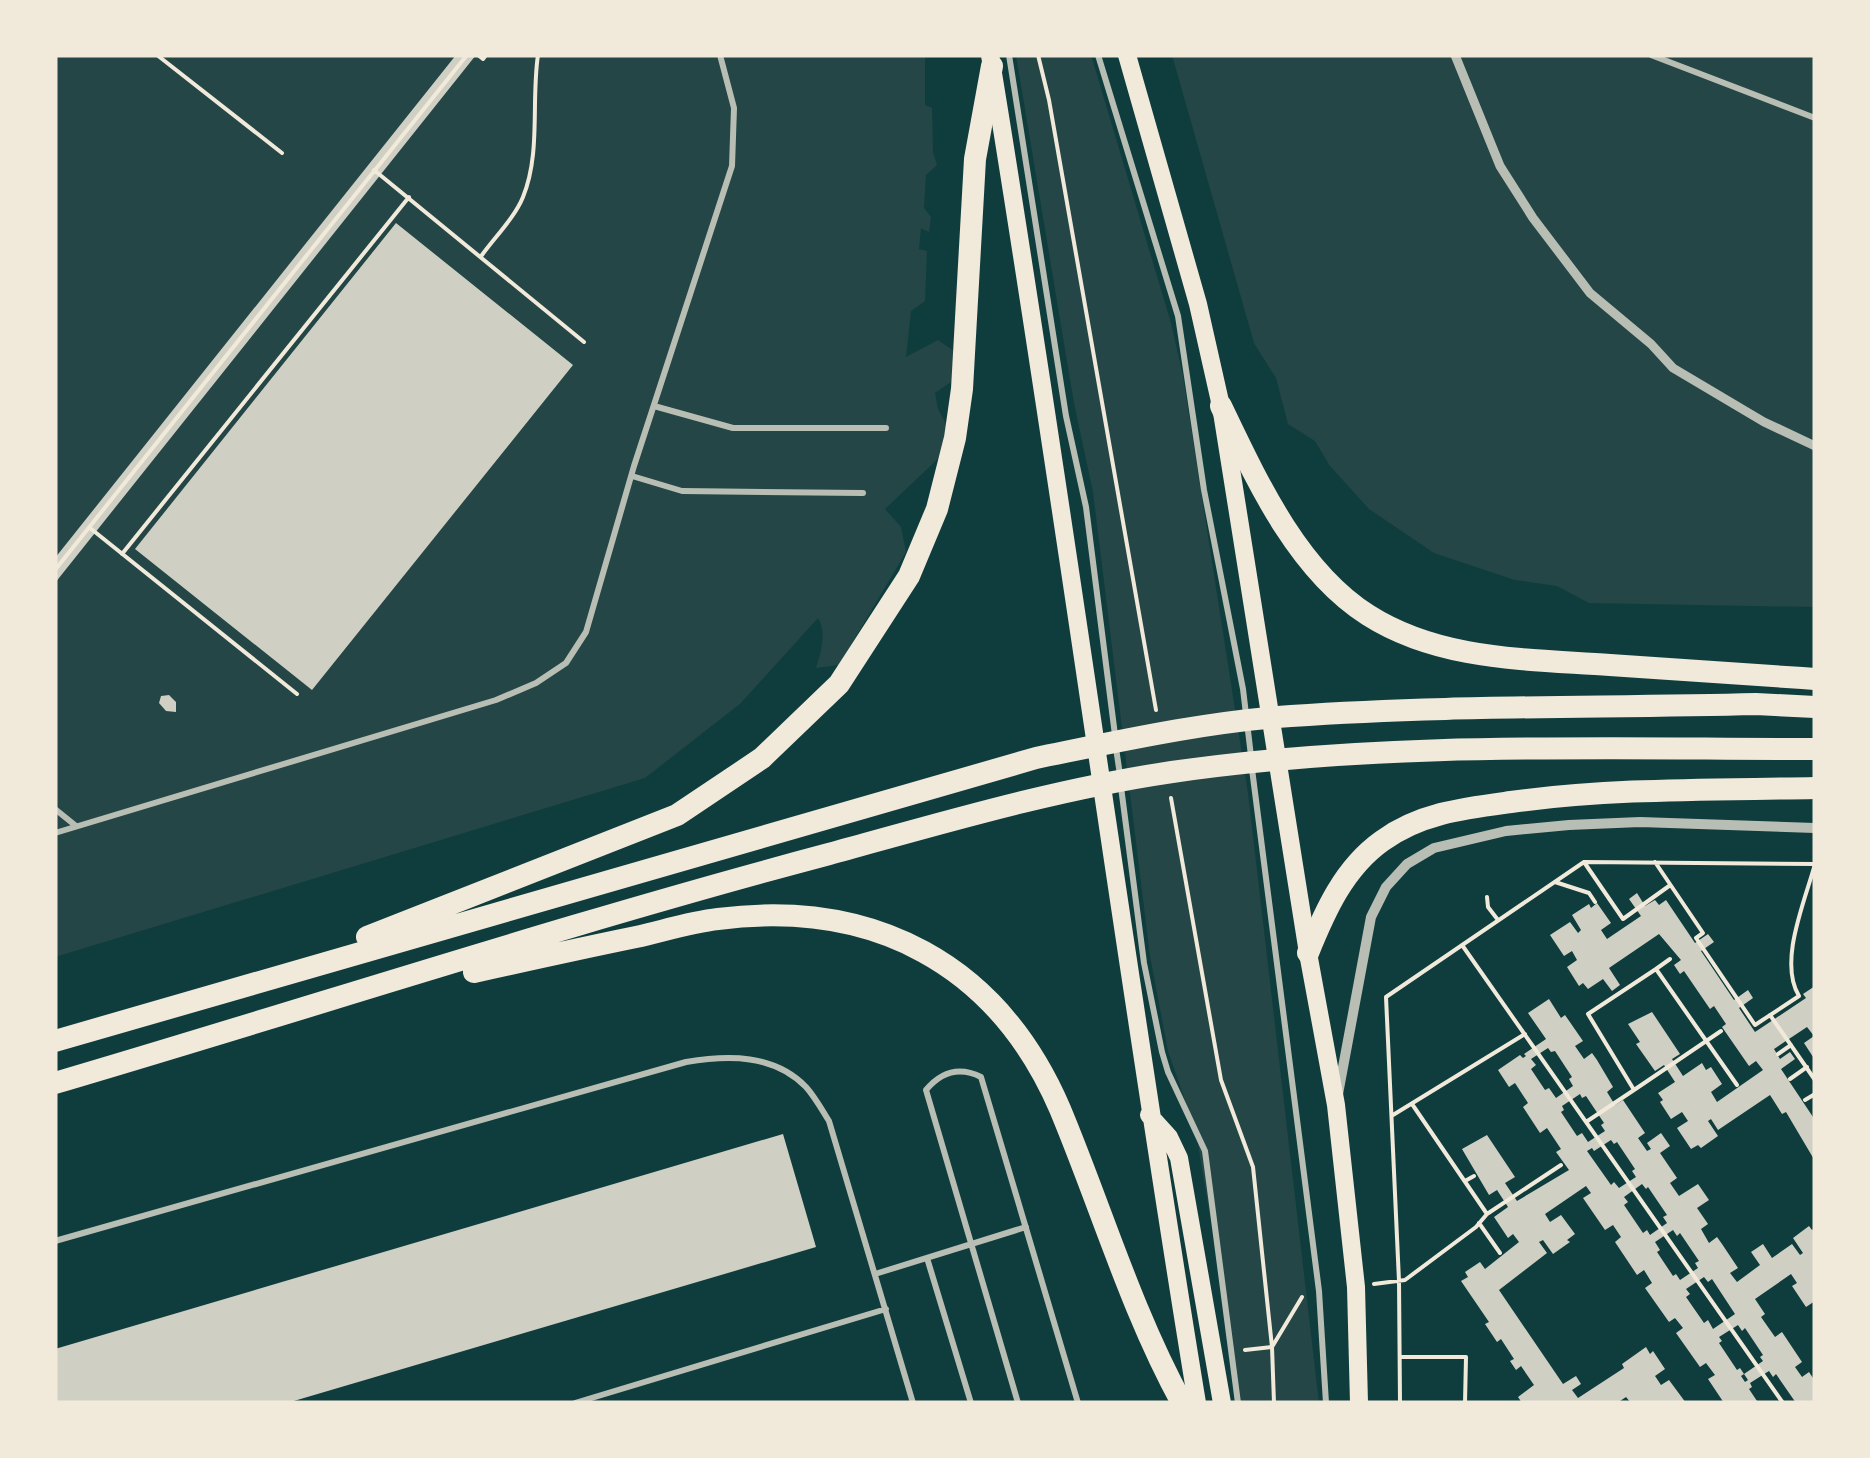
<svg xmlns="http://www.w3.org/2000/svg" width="1870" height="1458" font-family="Jost,sans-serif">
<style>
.green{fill:#244646}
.building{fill:#cfcfc3;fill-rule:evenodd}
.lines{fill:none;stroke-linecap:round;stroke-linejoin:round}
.path{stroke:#f1e9da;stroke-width:4}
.service{stroke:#b8beb3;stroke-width:6}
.pedestrian{stroke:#b8beb3;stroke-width:9}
.minor{stroke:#b8beb3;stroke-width:10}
.secondary{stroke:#f1e9da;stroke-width:18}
.motorway{stroke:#f1e9da;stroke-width:22}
</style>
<rect width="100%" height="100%" fill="#0f3d3e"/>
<path class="green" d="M55,55H925V105L932,108L933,152L937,165L926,175L924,208L931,217L929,232L921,228L919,249L927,251L925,301L911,311L906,357L938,340L954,351V380L935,393L938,409L949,429L942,455L885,509L901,527L906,552L839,665L816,668C821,651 827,633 818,618L741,703L645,778L55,957Z
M1016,55H1091L1171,323L1183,376L1248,793L1319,1403H1234V1360L1196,1132L1168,1051L1150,956L1093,492L1074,403Z
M1172,55H1815V607L1589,603L1557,586L1515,580L1434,553L1369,509L1330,466L1315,441L1288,424L1276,378L1254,343Z"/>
<path class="building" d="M456,55H476L55,583V558Z
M396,223L573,365L312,690L135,549Z
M169,695L176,702V712L166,711L159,703L161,696Z
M1637,893L1645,906L1655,900L1659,905L1666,900L1695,943L1708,934L1714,942L1701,951L1734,1000L1748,990L1753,998L1739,1008L1755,1032L1806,998L1803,994L1815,986V1060L1804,1043L1814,1036L1807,1027L1774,1049L1780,1059L1790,1052L1795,1059L1781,1069L1815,1120V1161L1786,1112L1782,1114L1770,1095L1718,1130L1711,1119L1708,1121L1718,1136L1701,1148L1698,1145L1691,1149L1677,1128L1688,1121L1682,1112L1671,1119L1660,1102L1663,1100L1658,1093L1675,1082L1664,1065L1655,1071L1636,1044L1640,1042L1628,1024L1652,1012L1680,1054L1672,1059L1683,1076L1702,1063L1706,1070L1711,1067L1722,1084L1711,1092L1717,1102L1763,1070L1756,1061L1749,1066L1722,1027L1726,1024L1714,1006L1710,1009L1684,971L1680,974L1674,965L1681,960L1659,934L1609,968L1620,985L1612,991L1603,979L1588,989L1583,983L1579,986L1567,967L1577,960L1572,951L1564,956L1550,935L1570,922L1578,933L1581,930L1572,915L1589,904L1591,908L1597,903L1611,923L1601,930L1607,939L1641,916L1629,899Z
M1549,999L1561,1018L1565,1015L1583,1041L1575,1046L1584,1059L1592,1053L1597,1060L1613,1087L1607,1092L1615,1105L1623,1100L1645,1133L1638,1138L1647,1151L1651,1149L1647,1143L1661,1133L1670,1146L1660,1153L1677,1178L1670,1183L1679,1196L1698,1184L1709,1200L1697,1208L1708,1224L1701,1229L1709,1243L1717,1237L1722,1244L1738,1268L1730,1273L1737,1282L1760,1265L1751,1252L1763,1244L1772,1258L1792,1244L1800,1255L1803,1253L1793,1238L1809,1226L1812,1230L1815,1228V1301L1806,1307L1792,1286L1797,1283L1791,1274L1755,1299L1765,1314L1761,1317L1775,1337L1782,1332L1802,1362L1795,1367L1802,1377L1809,1372L1815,1381V1403H1796L1776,1374L1773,1377L1769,1371L1750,1383L1752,1387L1749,1389L1757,1401L1724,1403L1708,1379L1715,1375L1706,1363L1700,1367L1676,1333L1683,1328L1675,1318L1669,1322L1645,1288L1652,1283L1644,1270L1637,1275L1615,1242L1621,1237L1613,1225L1605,1230L1583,1198L1591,1193L1586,1186L1545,1214L1550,1222L1561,1215L1575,1234L1567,1240L1570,1242L1553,1254L1543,1240L1539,1242L1547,1253L1499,1290L1563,1384L1576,1376L1581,1384L1572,1390L1578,1398L1624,1368L1622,1364L1646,1347L1650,1354L1653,1351L1665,1369L1655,1376L1661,1385L1669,1380L1686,1403H1631L1626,1397L1617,1403H1522L1518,1397L1534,1385L1521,1366L1516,1370L1510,1361L1514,1359L1501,1339L1497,1342L1485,1324L1489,1322L1461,1281L1468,1277L1465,1272L1480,1262L1485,1269L1519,1242L1513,1234L1508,1238L1494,1217L1508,1207L1497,1190L1489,1195L1462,1149L1487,1135L1515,1177L1505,1183L1517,1201L1569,1170L1556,1152L1561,1149L1547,1128L1540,1133L1523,1107L1528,1103L1515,1083L1509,1087L1498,1070L1520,1055L1523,1058L1526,1056L1524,1054L1546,1039L1528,1013ZM1548,1048L1551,1052L1555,1051L1572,1077L1569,1079L1573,1086L1556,1098L1549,1088L1545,1090L1531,1069L1536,1065L1531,1059ZM1580,1094L1582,1098L1586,1096L1604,1123L1601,1125L1605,1131L1588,1142L1582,1133L1577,1136L1561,1112L1564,1110L1562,1106ZM1611,1140L1614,1144L1617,1142L1635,1169L1632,1171L1636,1177L1619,1188L1614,1182L1611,1185L1587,1151L1592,1148L1594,1151ZM1642,1184L1646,1189L1648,1187L1667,1215L1663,1217L1667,1223L1650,1235L1647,1230L1643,1233L1624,1205L1628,1202L1624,1197ZM1673,1230L1677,1236L1680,1233L1699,1261L1695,1263L1698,1268L1680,1280L1676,1274L1673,1276L1657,1252L1660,1250L1655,1242ZM1704,1277L1708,1282L1712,1279L1735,1314L1713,1329L1708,1320L1704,1323L1686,1297L1690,1294L1686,1289ZM1738,1325L1742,1331L1745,1328L1763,1355L1760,1357L1763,1361L1744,1374L1748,1380L1745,1382L1741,1376L1744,1374L1740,1368L1737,1370L1719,1343L1722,1341L1719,1337Z
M783,1134L816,1247L287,1403H55V1349Z"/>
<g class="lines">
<path class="path" d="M157,55L282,153
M478,55L483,59L486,55
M1038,55L1049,100L1156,710
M374,170L584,342
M482,255C495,237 515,217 523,197C541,153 531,101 538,55
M90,528L297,694
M122,554L409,197
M55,570L467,55
M1171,798L1221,1080L1253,1167L1272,1347L1274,1403
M1584,862L1623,919L1669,886
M1655,862L1703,933L1696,938L1755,1025L1799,996C1778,962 1805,901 1815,864
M1555,882L1589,893L1595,902
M1487,897L1488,907L1498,920
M1462,945L1783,1403
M1656,969L1670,959
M1770,1015L1815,1080
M1778,1054L1791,1045
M1790,1079L1807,1067
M1634,1090L1721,1031
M1805,1100L1815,1094
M1412,1104L1487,1214
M1393,1115L1525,1034
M1586,1122L1634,1090L1588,1014L1656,969L1737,1085
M1465,1181L1474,1176
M1479,1223L1500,1253
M1374,1284L1405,1280L1476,1227L1487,1214L1561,1165
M1245,1350L1272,1347L1302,1297
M1400,1357H1466L1465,1403
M1400,1403L1399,1281L1386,997L1584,862L1815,864"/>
<path class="service" d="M1009,55L1066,416L1086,507L1115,735
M1098,55L1178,316L1204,490L1243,689L1251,756
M1651,55L1815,118
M654,406L733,428H886
M632,476L682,491L863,493
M1116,748L1120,775
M1252,769L1319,1291L1326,1403
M1121,787L1144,963L1162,1052L1168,1072L1205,1151L1238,1403
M55,809L76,826
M55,833L496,700L536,683L566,663L586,632L634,466L732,166L734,108L720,55
M55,1241L686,1062C728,1055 774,1054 806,1087C815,1097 822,1110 829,1121L913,1403
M927,1258L971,1403
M875,1274L1026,1227
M575,1403L886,1309
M1018,1403L926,1090C941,1072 959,1066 981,1077L1078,1403"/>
<path class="pedestrian" d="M1455,55L1500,166L1533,218L1590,293L1651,344L1673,368L1764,422L1815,446"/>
<path class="minor" d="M1338,1094L1371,917L1386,887L1407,864L1434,848L1506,831L1569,825L1640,822L1815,828"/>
<path class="secondary" d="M990,55C1064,504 1123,954 1197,1403
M1127,55L1198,304L1221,406L1308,953L1336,1105L1356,1287L1359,1403
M1149,1115L1169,1137L1179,1158L1222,1403"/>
<path class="motorway" d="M1221,406C1256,479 1297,570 1368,615C1440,661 1528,659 1610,665C1679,670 1747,674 1815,679
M367,937L677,815L762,758L839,684L909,576L937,509L955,438L962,389L975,159L992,66
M1308,953C1325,911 1344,868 1382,841C1420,813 1466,808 1511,802C1612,788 1714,790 1815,788
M474,972C528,960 582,948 636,937C663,931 691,922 718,919C873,899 997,963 1060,1109C1101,1207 1131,1310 1182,1403
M55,1041L1036,758C1120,741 1205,722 1291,716C1445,705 1601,708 1756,704L1815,707
M55,1083C313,1007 569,923 829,854C942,823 1056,789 1172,772C1385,741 1601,749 1815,749"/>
</g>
<rect width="1870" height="1458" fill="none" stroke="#f1e9da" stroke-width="115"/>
</svg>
